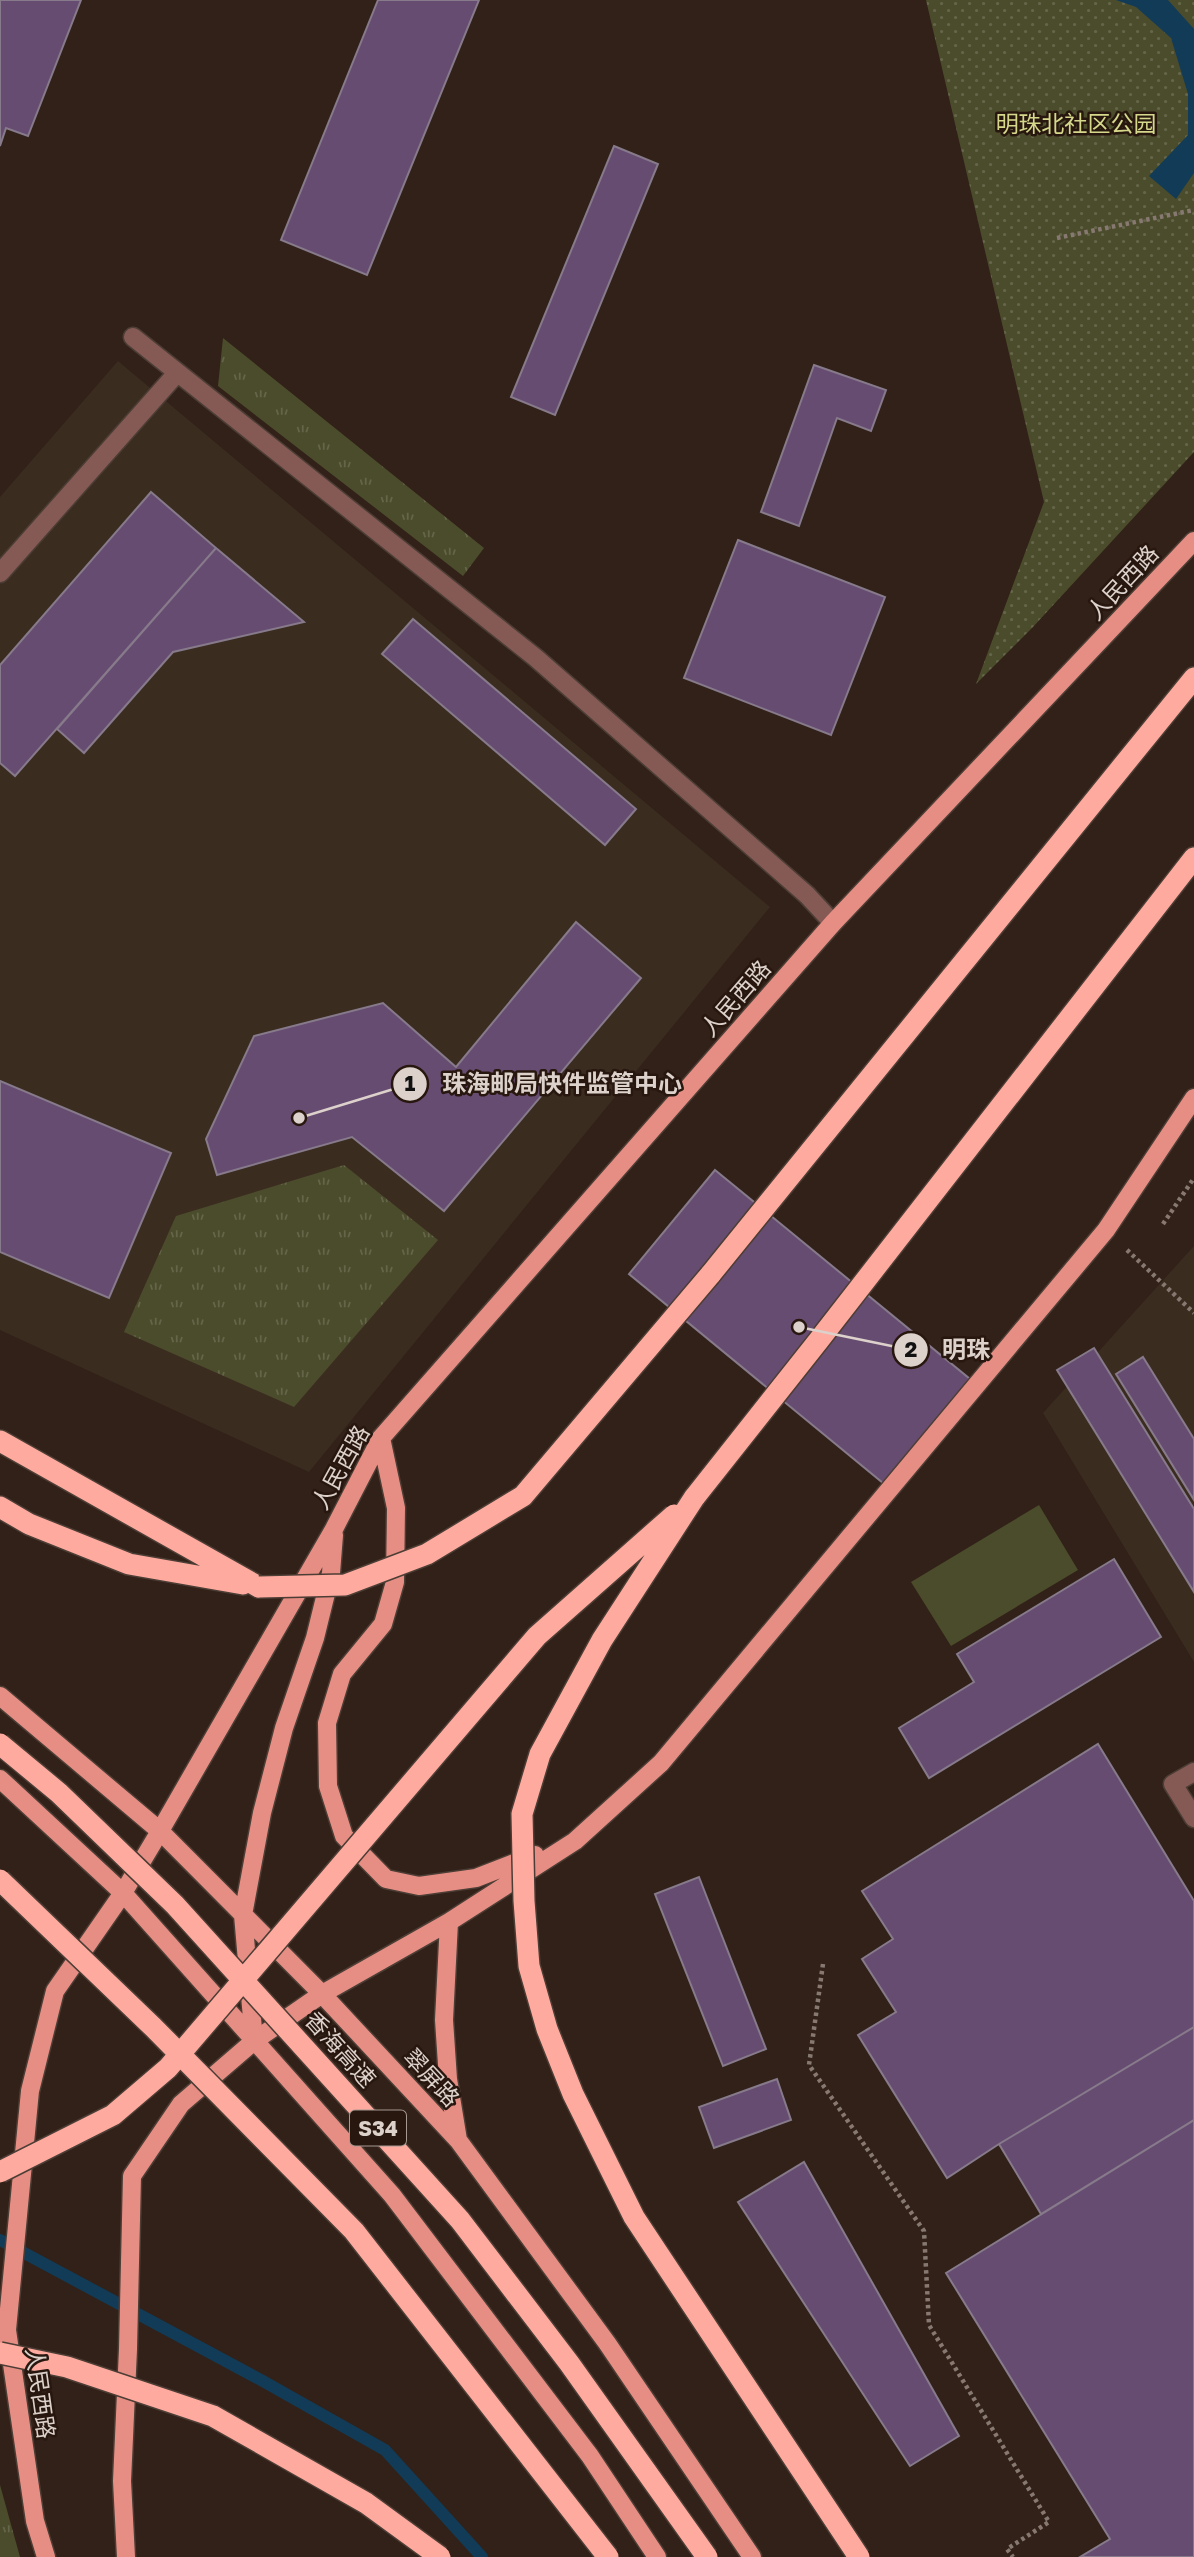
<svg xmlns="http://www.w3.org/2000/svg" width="1194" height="2557" font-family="'Golos Text','Noto Sans SC',sans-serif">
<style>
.commercial{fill:#3b2c20}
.grass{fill:url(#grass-tufts)}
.park{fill:url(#park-dots)}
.garden{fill:#4b4c2c}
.water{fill:#123b57}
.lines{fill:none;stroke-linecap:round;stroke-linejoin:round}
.stream{stroke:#123b57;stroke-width:12}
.building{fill:#674c71;stroke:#867a8b;stroke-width:2}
.minor-casing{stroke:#4c3d35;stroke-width:21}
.major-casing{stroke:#4c3d35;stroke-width:21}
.highway-casing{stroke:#4c3d35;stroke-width:24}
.path{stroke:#877972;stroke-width:4.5;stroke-dasharray:3.5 3.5;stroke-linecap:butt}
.minor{stroke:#855a55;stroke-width:18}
.major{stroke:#e68e84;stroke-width:18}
.highway{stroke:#ffaa9f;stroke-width:21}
.highway-bridge-casing{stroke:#4c3d35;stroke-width:24;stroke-linecap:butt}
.highway-bridge{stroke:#ffaa9f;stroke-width:21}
.labels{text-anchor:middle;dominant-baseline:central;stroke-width:5;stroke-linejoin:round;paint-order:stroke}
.shield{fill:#27170f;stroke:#a69993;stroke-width:2}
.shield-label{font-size:21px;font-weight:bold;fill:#dcd1cb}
.park-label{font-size:23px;fill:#d5d88b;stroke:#27170f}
.street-label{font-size:23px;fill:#dcd1cb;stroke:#27170f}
.leader{fill:none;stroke:#dcd1cb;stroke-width:2.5}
.callout-dot{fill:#dcd1cb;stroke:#27170f;stroke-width:2.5}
.mark-label{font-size:21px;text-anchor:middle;font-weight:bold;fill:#111}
.callout-label{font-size:24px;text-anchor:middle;font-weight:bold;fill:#dcd1cb;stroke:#27170f;stroke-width:5;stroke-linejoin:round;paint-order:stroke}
</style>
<defs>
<pattern id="grass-tufts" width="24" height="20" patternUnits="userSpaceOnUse" patternTransform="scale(1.75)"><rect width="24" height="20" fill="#4b4c2c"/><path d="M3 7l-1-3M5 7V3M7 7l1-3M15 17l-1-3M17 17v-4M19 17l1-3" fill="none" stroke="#646549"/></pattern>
<pattern id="park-dots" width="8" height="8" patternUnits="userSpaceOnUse" patternTransform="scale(1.75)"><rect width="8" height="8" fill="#4b4c2c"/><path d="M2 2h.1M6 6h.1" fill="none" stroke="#646549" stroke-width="1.8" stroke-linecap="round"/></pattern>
</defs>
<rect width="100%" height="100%" fill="#312118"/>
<path class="commercial" d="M118,361L770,907L309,1472L0,1330V497Z
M1194,1246V1662L1043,1413Z"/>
<path class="grass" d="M223,338L484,548L463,576L218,386Z
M344,1165L438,1240L294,1407L124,1332L176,1216Z
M0,2485L20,2557H0Z"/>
<path class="park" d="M926,0H1194V452L1033,627L976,684L1044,502Z"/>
<path class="garden" d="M1039,1505L1078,1570L951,1646L911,1582Z"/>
<path class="water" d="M1116,0H1168L1194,29V173L1176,199L1149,176L1188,135V94L1171,38L1136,7Z"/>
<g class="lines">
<path class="stream" d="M0,2240L261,2380L385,2450L482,2557"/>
</g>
<path class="building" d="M0,0H81L28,136L6,128L0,146Z
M378,0H479L367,275L281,240Z
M614,146L658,164L555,415L511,397Z
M814,365L886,390L871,431L837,418L799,526L761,512Z
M151,492L216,548L15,776L0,763V665Z
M738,540L885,597L831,735L684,678Z
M216,548L304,622L173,652L84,753L57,729Z
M413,619L636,809L605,845L382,654Z
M576,922L641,978L444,1211L352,1137L217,1175L206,1139L254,1036L383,1003L456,1067Z
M0,1081L171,1153L109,1298L0,1252Z
M715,1170L970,1379L883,1483L629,1274Z
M1094,1348L1194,1509V1592L1057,1370Z
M1143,1357L1194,1439V1500L1116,1374Z
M1114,1559L1161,1637L929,1778L899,1728L974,1682L957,1654Z
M1098,1744L1194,1901V2027L999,2144L947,2178L858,2035L896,2012L862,1959L893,1939L862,1891Z
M699,1877L766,2049L723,2066L655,1894Z
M1194,2027V2120L1041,2214L999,2144Z
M777,2079L791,2120L714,2148L699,2107Z
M1194,2120V2557H1080L1110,2539L946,2273Z
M804,2162L959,2436L910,2466L738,2202Z"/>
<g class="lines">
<g class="minor-casing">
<path id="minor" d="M133,337L536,658L807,895L833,923
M0,573L177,373
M1194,1772L1173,1784L1194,1818"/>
</g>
<g class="major-casing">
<path id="major" d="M381,1438L396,1508L395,1582L383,1624L342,1674L327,1723L328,1786L344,1836L386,1879L419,1886L476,1878L535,1855
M0,1696L160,1831L322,1994L458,2140L607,2343L752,2557
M0,1779L123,1893L392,2195L590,2456L657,2557
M449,1922L444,2020L448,2079L458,2140
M254,2041L243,1915L262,1813L284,1728L315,1638L331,1573L334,1535
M46,2557L35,2521L7,2330L30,2091L55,1991L123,1893L160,1831L334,1529L381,1438L833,923L1194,541
M126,2557L122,2481L128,2349L132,2176L181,2104L254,2041L322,1994L449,1922L575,1841L661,1763L1106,1230L1194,1098"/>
</g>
<g class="highway-casing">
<path id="highway" d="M710,1275L1194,678
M0,1441L259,1587
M694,1498L819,1340L1194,858
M0,1507L29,1524L129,1564L243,1584"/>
</g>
<path class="path" d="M1057,238L1194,210
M1163,1224L1194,1178
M1127,1250L1194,1313
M823,1964L809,2065L924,2231L929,2325L1049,2522L1007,2549L1013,2557"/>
<use href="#minor" class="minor"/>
<use href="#major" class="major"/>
<use href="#highway" class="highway"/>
<g class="highway-bridge-casing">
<path id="highway-bridge" d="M694,1498L602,1640L540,1754L522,1814L524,1901L529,1966L547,2029L573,2094L634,2217L859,2557
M259,1587L345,1585L427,1554L523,1496L710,1275
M0,1744L59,1793L175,1905L460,2220L569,2363L707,2557
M0,1880L153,2027L354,2231L608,2557
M0,2172L113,2115L168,2068L537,1636L674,1515
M0,2353L67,2367L213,2416L366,2503L440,2557"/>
</g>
<use href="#highway-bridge" class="highway-bridge"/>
</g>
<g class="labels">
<rect class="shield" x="350" y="2110.5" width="56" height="35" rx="5"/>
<g class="shield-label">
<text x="378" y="2128">S34</text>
</g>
<g class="park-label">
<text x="1076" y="123">明珠北社区公园</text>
</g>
<g class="street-label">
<text transform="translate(1122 582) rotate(-47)">人民西路</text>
<text transform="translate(735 998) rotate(-49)">人民西路</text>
<text transform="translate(340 1467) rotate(-61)">人民西路</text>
<text transform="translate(341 2049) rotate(48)">香海高速</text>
<text transform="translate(432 2077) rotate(47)">翠屏路</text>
<text transform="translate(41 2393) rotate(82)">人民西路</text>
</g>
</g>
<path class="leader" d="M299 1118L410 1084M799 1327L911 1350"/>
<g class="callout-dot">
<circle cx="299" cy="1118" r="7"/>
<circle cx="799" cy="1327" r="7"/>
<circle cx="410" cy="1084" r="18"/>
<circle cx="911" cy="1350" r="18"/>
</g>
<g class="mark-label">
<text x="410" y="1091">1</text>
<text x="911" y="1357">2</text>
</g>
<g class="callout-label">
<text x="562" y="1092">珠海邮局快件监管中心</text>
<text x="966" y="1358">明珠</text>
</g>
</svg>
